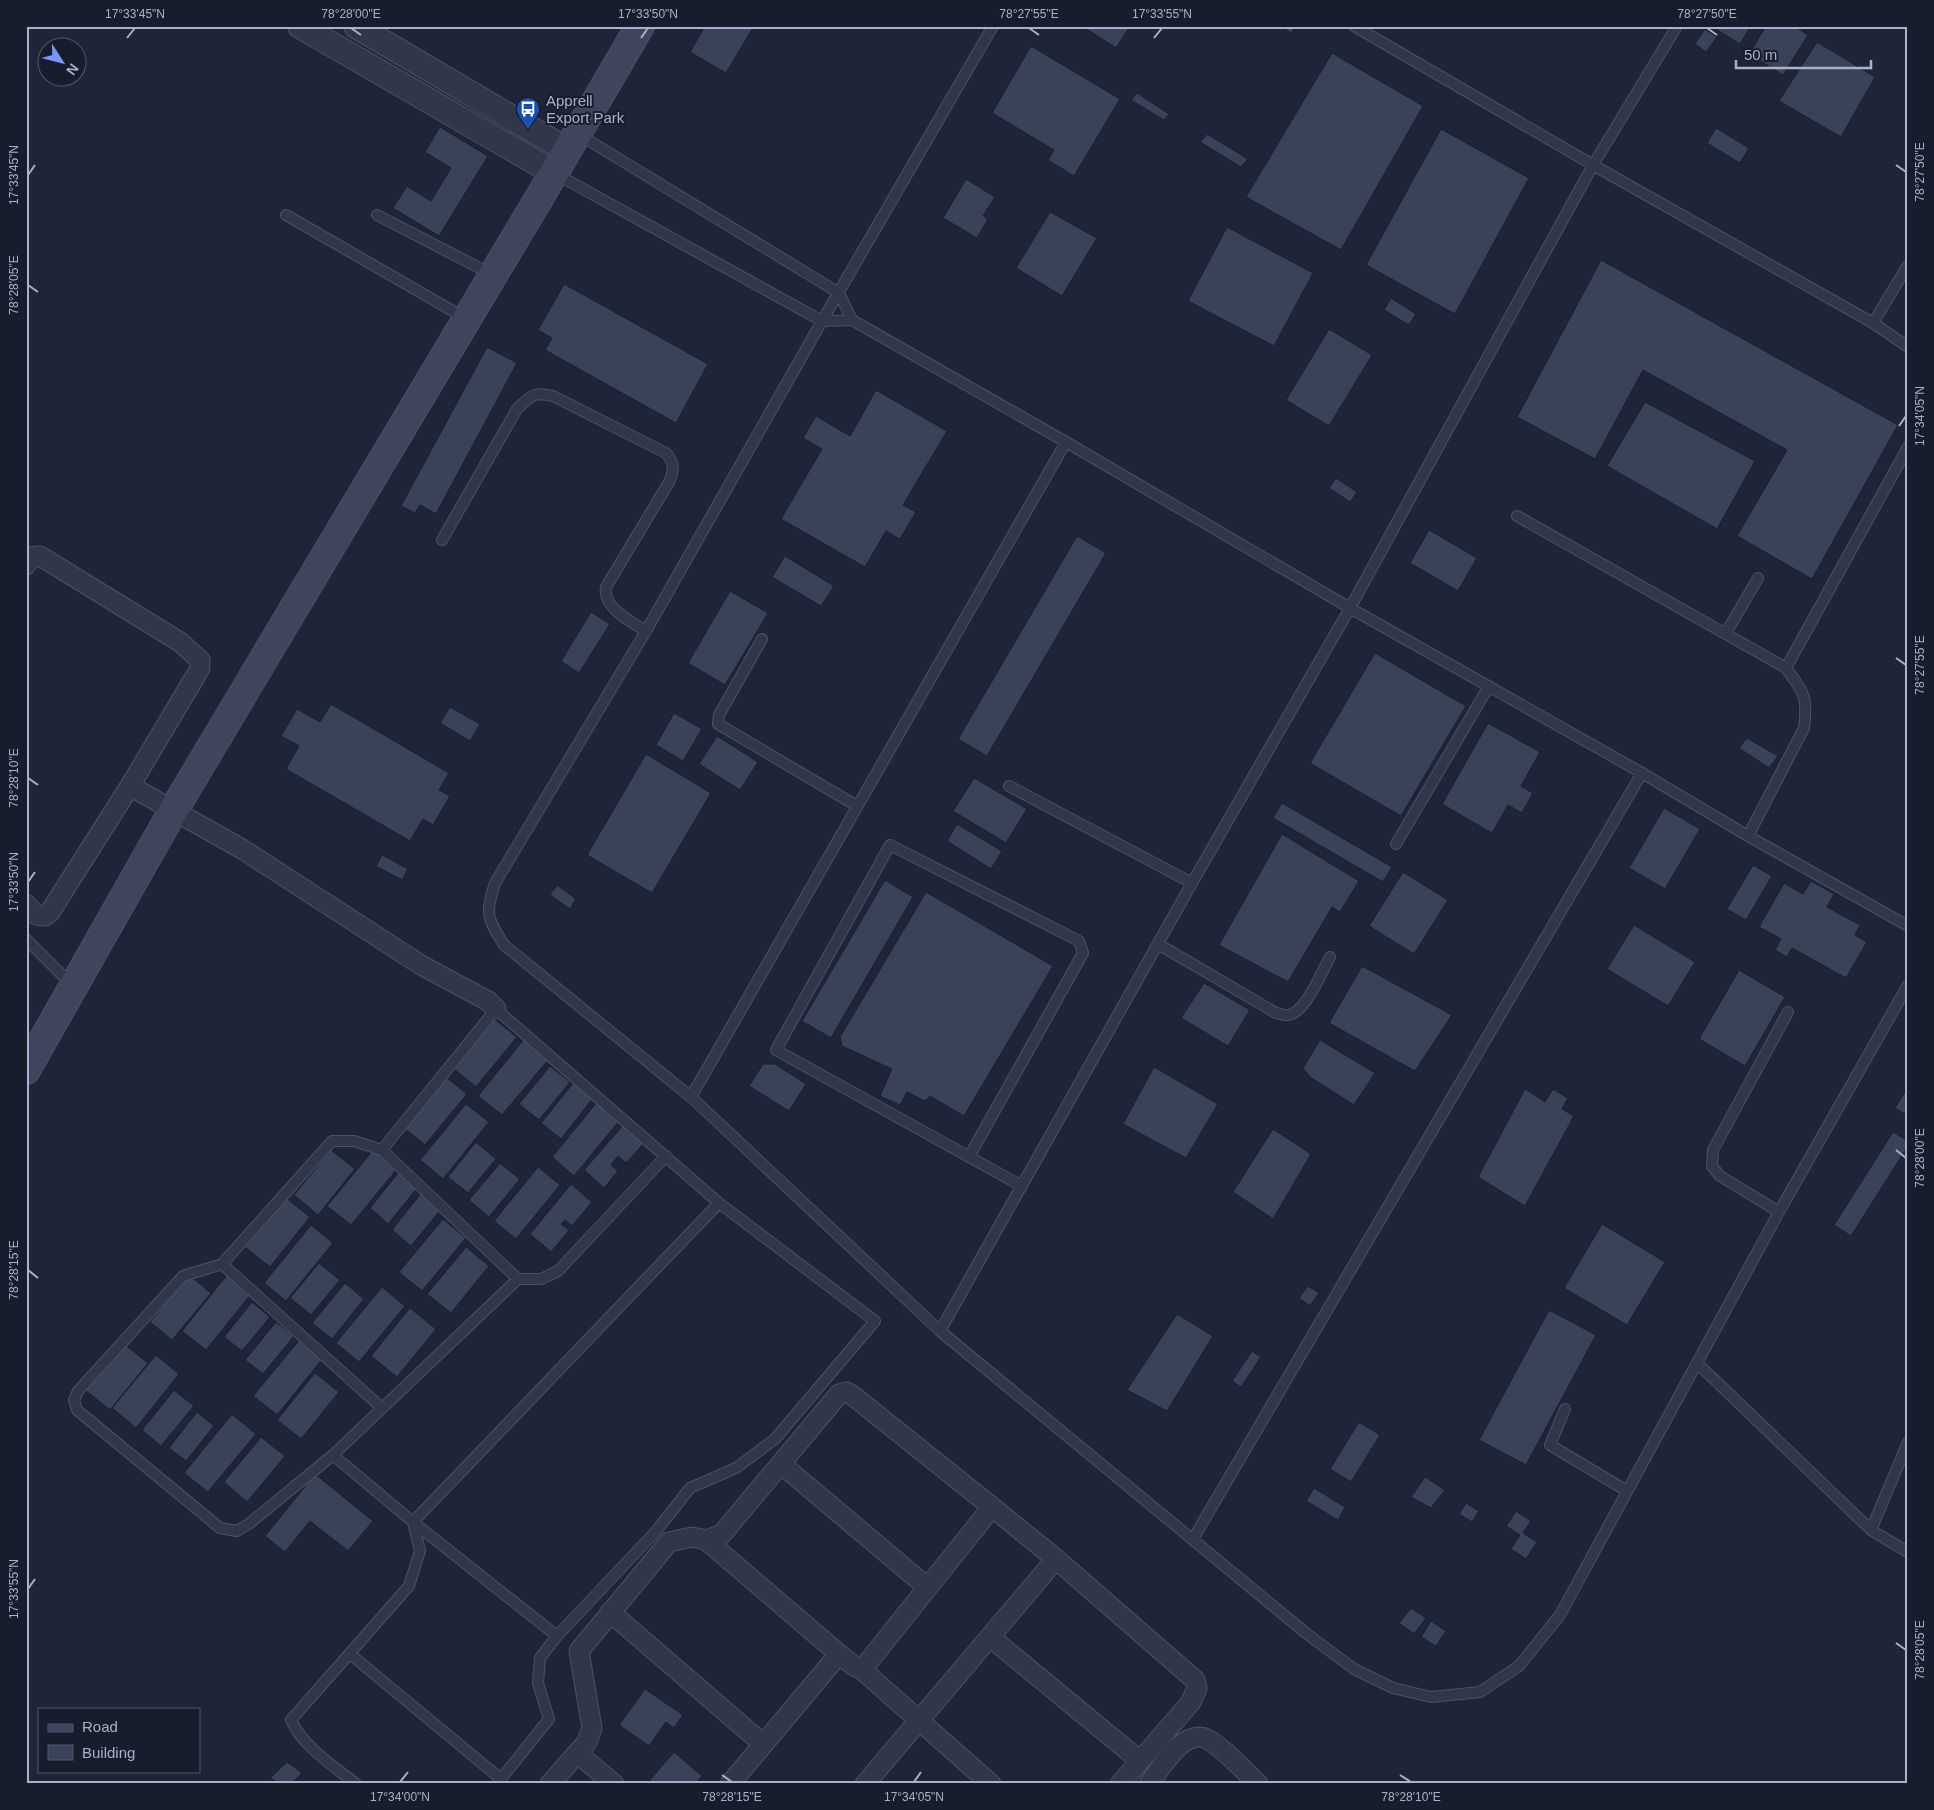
<svg xmlns="http://www.w3.org/2000/svg" width="1934" height="1810" font-family="Helvetica,sans-serif">
<style>
.building{fill:#394259;stroke:#191f2f}
.lines{fill:none;stroke-linecap:round;stroke-linejoin:round}
.service-casing{stroke:#4c5264;stroke-width:12}
.minor-casing{stroke:#4c5264;stroke-width:21}
.tertiary-casing{stroke:#4c5264;stroke-width:26}
.secondary-casing{stroke:#4c5264;stroke-width:30}
.service{stroke:#313748;stroke-width:10}
.minor{stroke:#313748;stroke-width:19}
.tertiary{stroke:#313748;stroke-width:24}
.secondary{stroke:#3f455c;stroke-width:28}
.ticks{fill:none;stroke:#abb1c6;stroke-width:2}
.labels{text-anchor:middle;dominant-baseline:central;stroke-width:4;stroke-linejoin:round;paint-order:stroke}
.poi-label{font-size:15px;fill:#abb1c6;stroke:#171d2d;text-anchor:start}
.neatline{fill:none;stroke:#abb1c6;stroke-width:2}
.ticks-label{font-size:12px;text-anchor:middle;fill:#abb1c6}
</style>
<rect width="100%" height="100%" fill="#1e2538"/>
<path class="building" d="M705,26H754L726,73L690,52Z
M1082,26H1130L1116,48Z
M1280,26H1296L1291,33Z
M1711,26H1751L1740,44Z
M1766,26H1794L1808,35L1783,75L1749,54Z
M1705,29L1717,37L1706,52L1695,44Z
M1817,42L1875,77L1841,137L1779,101Z
M1031,46L1120,99L1074,176L1048,160L1054,150L992,113Z
M1332,53L1423,106L1341,250L1246,197Z
M1137,93L1169,114L1164,120L1131,100Z
M440,127L488,156L439,236L393,208L407,186L431,201L451,168L425,152Z
M1716,128L1749,148L1740,163L1707,143Z
M1441,129L1529,178L1455,314L1366,265Z
M1207,134L1248,159L1241,167L1200,142Z
M966,179L995,197L983,216L988,219L977,238L943,218Z
M1050,212L1097,238L1062,296L1016,268Z
M1227,227L1313,273L1274,346L1188,301Z
M1601,260L1898,425L1812,579L1737,536L1787,450L1643,370L1595,459L1517,417Z
M564,284L708,364L676,423L545,350L552,338L538,330Z
M1391,298L1416,314L1409,325L1384,310Z
M1329,329L1372,355L1329,426L1286,400Z
M487,347L517,363L436,514L420,505L415,513L401,506Z
M876,390L947,431L903,505L916,512L900,539L886,531L865,567L781,519L822,449L803,438L816,416L850,436Z
M1645,402L1755,461L1717,529L1607,466Z
M1336,478L1357,492L1350,502L1329,488Z
M1429,530L1477,558L1458,591L1410,563Z
M1077,536L1106,553L987,756L958,739Z
M785,556L834,586L821,606L772,577Z
M730,591L768,613L725,685L688,663Z
M591,612L610,624L579,673L561,661Z
M1375,653L1466,706L1401,816L1310,763Z
M331,704L449,773L439,790L450,796L433,825L423,819L410,841L286,769L299,746L281,736L297,709L320,722Z
M450,707L480,724L470,741L440,723Z
M674,713L702,729L683,761L656,745Z
M1488,723L1540,752L1521,786L1533,793L1522,813L1508,805L1492,833L1442,804Z
M717,736L758,762L740,790L699,764Z
M1747,738L1778,756L1769,768L1739,748Z
M646,754L711,793L652,893L587,855Z
M974,778L1027,809L1006,843L953,811Z
M1282,803L1392,867L1383,882L1273,818Z
M1664,808L1700,829L1665,889L1629,868Z
M957,824L1002,851L991,869L947,841Z
M1282,834L1359,881L1340,912L1332,907L1288,982L1219,945Z
M382,855L408,869L402,880L376,866Z
M1753,865L1772,876L1746,920L1727,909Z
M1403,872L1448,900L1414,954L1369,926Z
M885,880L913,897L831,1038L802,1021Z
M1811,881L1834,894L1827,907L1860,925L1855,935L1867,942L1846,978L1792,948L1787,957L1775,950L1781,939L1759,927L1784,883L1803,894Z
M557,885L576,899L570,909L550,895Z
M926,892L1053,966L964,1116L930,1096L925,1101L907,1092L900,1105L880,1096L892,1069L842,1046L840,1037Z
M1634,925L1695,962L1668,1006L1607,969Z
M1362,966L1452,1015L1415,1071L1329,1023Z
M1739,970L1785,997L1745,1066L1699,1039Z
M1204,983L1250,1010L1228,1046L1181,1018Z
M494,1019L517,1037L476,1087L454,1069Z
M524,1039L549,1059L502,1115L478,1096Z
M1320,1040L1375,1073L1354,1105L1310,1077L1303,1068Z
M763,1064H775L806,1084L789,1111L749,1086Z
M550,1066L570,1082L539,1120L519,1104Z
M1154,1067L1218,1104L1186,1158L1123,1124Z
M446,1077L467,1094L425,1145L404,1128Z
M574,1082L593,1098L561,1139L541,1123Z
M1908,1087V1116L1895,1108Z
M1525,1089L1545,1102L1553,1089L1568,1098L1562,1109L1574,1116L1525,1206L1478,1177Z
M597,1102L620,1120L574,1176L552,1157Z
M466,1104L489,1122L443,1179L420,1160Z
M626,1122L647,1140L626,1163L618,1156L611,1165L618,1171L604,1188L584,1170Z
M1273,1129L1311,1154L1273,1219L1233,1192Z
M1893,1132L1908,1141V1146L1851,1236L1834,1225Z
M476,1142L496,1159L468,1193L448,1177Z
M331,1150L355,1169L318,1215L294,1195Z
M373,1150L397,1169L351,1225L327,1206Z
M500,1163L520,1179L489,1217L469,1200Z
M538,1167L560,1185L516,1239L494,1221Z
M399,1172L418,1187L388,1224L370,1208Z
M571,1184L592,1202L572,1226L565,1220L561,1224L569,1230L551,1252L530,1234Z
M422,1192L442,1208L411,1246L392,1230Z
M285,1197L310,1217L270,1267L245,1247Z
M443,1219L466,1238L422,1291L399,1272Z
M1602,1224L1665,1262L1627,1325L1564,1288Z
M311,1225L333,1243L286,1301L264,1283Z
M466,1247L489,1266L451,1313L427,1294Z
M319,1263L340,1280L311,1315L290,1298Z
M189,1275L211,1293L172,1340L150,1322Z
M227,1275L251,1294L206,1350L182,1331Z
M345,1283L364,1299L332,1339L312,1323Z
M1308,1286L1319,1293L1310,1306L1299,1298Z
M382,1287L405,1306L359,1362L336,1343Z
M252,1302L270,1317L242,1351L224,1337Z
M410,1308L436,1329L397,1377L371,1356Z
M1549,1310L1596,1335L1526,1465L1479,1440Z
M1177,1314L1213,1336L1167,1411L1127,1390Z
M276,1322L294,1336L263,1374L245,1360Z
M301,1338L324,1357L277,1415L253,1396Z
M123,1343L148,1363L110,1410L85,1390Z
M1252,1351L1261,1357L1241,1387L1232,1381Z
M156,1355L179,1374L136,1428L112,1408Z
M315,1373L339,1392L301,1439L277,1420Z
M174,1390L194,1406L161,1446L142,1430Z
M197,1412L214,1426L186,1461L169,1448Z
M232,1414L256,1434L208,1492L184,1473Z
M1359,1422L1380,1435L1351,1482L1330,1469Z
M261,1437L285,1456L247,1502L224,1482Z
M315,1474L373,1521L348,1551L310,1521L285,1552L265,1536Z
M1425,1477L1445,1490L1431,1508L1411,1497Z
M1314,1488L1345,1507L1338,1520L1306,1501Z
M1466,1503L1479,1511L1472,1522L1459,1514Z
M1516,1511L1531,1521L1523,1533L1537,1542L1526,1559L1511,1549L1520,1535L1506,1526Z
M1411,1608L1426,1618L1414,1634L1399,1623Z
M1431,1621L1446,1631L1436,1646L1421,1637Z
M645,1689L683,1715L674,1728L666,1722L649,1746L619,1725Z
M674,1752L702,1776L695,1784H654L650,1780Z
M287,1762L302,1773L291,1784H281L270,1778Z"/>
<g class="lines">
<g class="service-casing">
<path id="service" d="M993,26L822,321L646,631L495,883C485,914 487,918 504,945L691,1097L940,1331L1307,1634L1354,1669L1393,1688L1431,1697L1480,1692L1519,1666L1560,1615L1779,1212L1908,985
M1354,26L1593,165L1873,323L1908,347
M578,134L839,293L852,320
M556,174L822,321L852,320L1066,442L1350,608L1642,773L1748,836L1908,926
M286,215L465,318
M377,215L491,274
M1873,323L1908,265
M1517,516L1786,668C1804,693 1808,696 1804,728L1748,836
M442,540L517,409C531,396 533,391 553,396L666,453C675,464 674,470 669,482L606,587C602,607 631,622 646,631
M1726,633L1758,578
M762,639L719,715L718,724L857,806
M1786,668L1908,447
M1009,786L1192,883
M1396,844L1489,686
M26,939L73,986
M1158,944L1276,1013C1279,1013 1284,1016 1288,1015C1305,1014 1322,971 1330,957
M691,1097L1066,442
M382,1150L518,1279H541L558,1271L666,1156
M969,1157L1083,953L1079,941L890,845L776,1050L1022,1186
M1779,1212L1720,1176L1712,1166L1713,1150L1788,1012
M222,1264L382,1408
M518,1279L333,1455L250,1523L237,1531L220,1528L77,1410L74,1400L78,1391L183,1276L222,1264L332,1141H354L382,1150L496,1009L719,1203
M940,1331L1192,883L1350,608L1593,165L1677,26
M1697,1363L1871,1530L1906,1551L1908,1550
M1565,1409L1550,1445L1627,1491
M333,1455L413,1522L557,1636
M1871,1530L1908,1442
M1193,1539L1642,773
M350,1654L501,1779
M356,1784C334,1766 303,1747 291,1720L409,1586L420,1551L413,1522L719,1203L875,1321L775,1439L736,1468L690,1488L657,1530L557,1636L540,1658L538,1683L549,1719L497,1784"/>
</g>
<g class="minor-casing">
<path id="minor" d="M26,565L31,557L40,556L180,642L200,660V668L195,677L130,786L50,912L45,916L36,915L26,904
M130,786L242,849L421,965L488,1001L496,1009
M781,1464L927,1587
M706,1540L839,1654L854,1666L861,1669L991,1784
M610,1612L763,1744
M990,1637L1139,1760
M861,1669L865,1666L992,1507L1056,1559
M577,1753L614,1784
M550,1784L587,1742L592,1728L579,1651L669,1542L692,1537L706,1540L722,1534L839,1394L846,1392L852,1395L992,1507
M730,1784L839,1654
M865,1784L1056,1559L1195,1680L1197,1688L1191,1702L1120,1784
M1149,1784C1157,1773 1165,1760 1175,1750C1182,1742 1195,1734 1205,1738C1221,1745 1245,1772 1258,1784"/>
</g>
<g class="tertiary-casing">
<path id="tertiary" d="M300,26L554,173
M356,26L567,150"/>
</g>
<g class="secondary-casing">
<path id="secondary" d="M26,1070L173,811L554,173L640,26"/>
</g>
<use href="#service" class="service"/>
<use href="#minor" class="minor"/>
<use href="#tertiary" class="tertiary"/>
<use href="#secondary" class="secondary"/>
</g>
<path class="ticks" d="M351,28L361,35M1029,28L1039,35M1707,28L1717,35M127,38L135,28M641,38L648,28M1154,38L1162,28M1896,165L1906,172M28,175L35,165M28,285L38,292M1899,426L1906,416M1896,658L1906,665M28,778L38,785M28,882L35,872M1896,1150L1906,1158M28,1270L38,1278M28,1589L35,1579M1896,1643L1906,1650M722,1775L732,1782M1400,1775L1411,1782M400,1782L408,1772M914,1782L921,1772"/>
<defs>
<g id="bus-pin" transform="scale(1.25)"><path d="M0 17L-7.5 6A9.5 9.5 0 1 1 7.5 6Z" fill="#1a4fb4" stroke="#171d2d"/><path d="M-5-6H5V4H4V6H2V4H-2V6H-4V4H-5ZM-3.5-4V0h7V-4ZM-3.5 1.2v1.5H-2V1.2ZM2 1.2v1.5H3.5V1.2Z" fill="#fff"/></g>
</defs>
<g fill-rule="evenodd">
<use href="#bus-pin" x="528" y="109"/>
</g>
<g class="labels">
<g class="poi-label">
<text x="546" y="100">Apprell<tspan x="546" dy="17">Export Park</tspan></text>
</g>
</g>
<rect width="1934" height="1810" fill="none" stroke="#171d2d" stroke-width="55"/>
<rect x="38" y="1708" width="162" height="65" fill="#171d2d" stroke="#52586a"/>
<rect x="48" y="1724" width="25" height="8" fill="#3f455c" stroke="#52586a"/>
<text x="82" y="1732" font-size="15" fill="#abb1c6">Road</text>
<rect x="48" y="1745" width="25" height="15" fill="#394259" stroke="#52586a"/>
<text x="82" y="1758" font-size="15" fill="#abb1c6">Building</text>
<g transform="translate(62 62) rotate(126)"><circle r="24" fill="#171d2d" stroke="#52586a"/>
<path d="M0-4L9 19L0 12L-9 19Z" fill="#7796ff"/>
<text y="-8" font-size="14" font-weight="bold" text-anchor="middle" fill="#abb1c6">N</text>
</g>
<path d="M1736 60v8h135v-8" fill="none" stroke="#abb1c6" stroke-width="2.5"/>
<text x="1744" y="60" font-size="15" fill="#abb1c6" stroke="#171d2d" stroke-width="4" paint-order="stroke">50 m</text>
<rect x="28" y="28" width="1878" height="1754" class="neatline"/>
<g class="ticks-label">
<text x="135" y="18">17°33'45"N</text>
<text x="351" y="18">78°28'00"E</text>
<text x="648" y="18">17°33'50"N</text>
<text x="1029" y="18">78°27'55"E</text>
<text x="1162" y="18">17°33'55"N</text>
<text x="1707" y="18">78°27'50"E</text>
<text transform="translate(1920 172) rotate(-90)" y="4">78°27'50"E</text>
<text transform="translate(14 175) rotate(-90)" y="4">17°33'45"N</text>
<text transform="translate(14 285) rotate(-90)" y="4">78°28'05"E</text>
<text transform="translate(1920 416) rotate(-90)" y="4">17°34'05"N</text>
<text transform="translate(1920 665) rotate(-90)" y="4">78°27'55"E</text>
<text transform="translate(14 778) rotate(-90)" y="4">78°28'10"E</text>
<text transform="translate(14 882) rotate(-90)" y="4">17°33'50"N</text>
<text transform="translate(1920 1158) rotate(-90)" y="4">78°28'00"E</text>
<text transform="translate(14 1270) rotate(-90)" y="4">78°28'15"E</text>
<text transform="translate(14 1589) rotate(-90)" y="4">17°33'55"N</text>
<text transform="translate(1920 1650) rotate(-90)" y="4">78°28'05"E</text>
<text x="400" y="1801">17°34'00"N</text>
<text x="732" y="1801">78°28'15"E</text>
<text x="914" y="1801">17°34'05"N</text>
<text x="1411" y="1801">78°28'10"E</text>
</g>
</svg>
